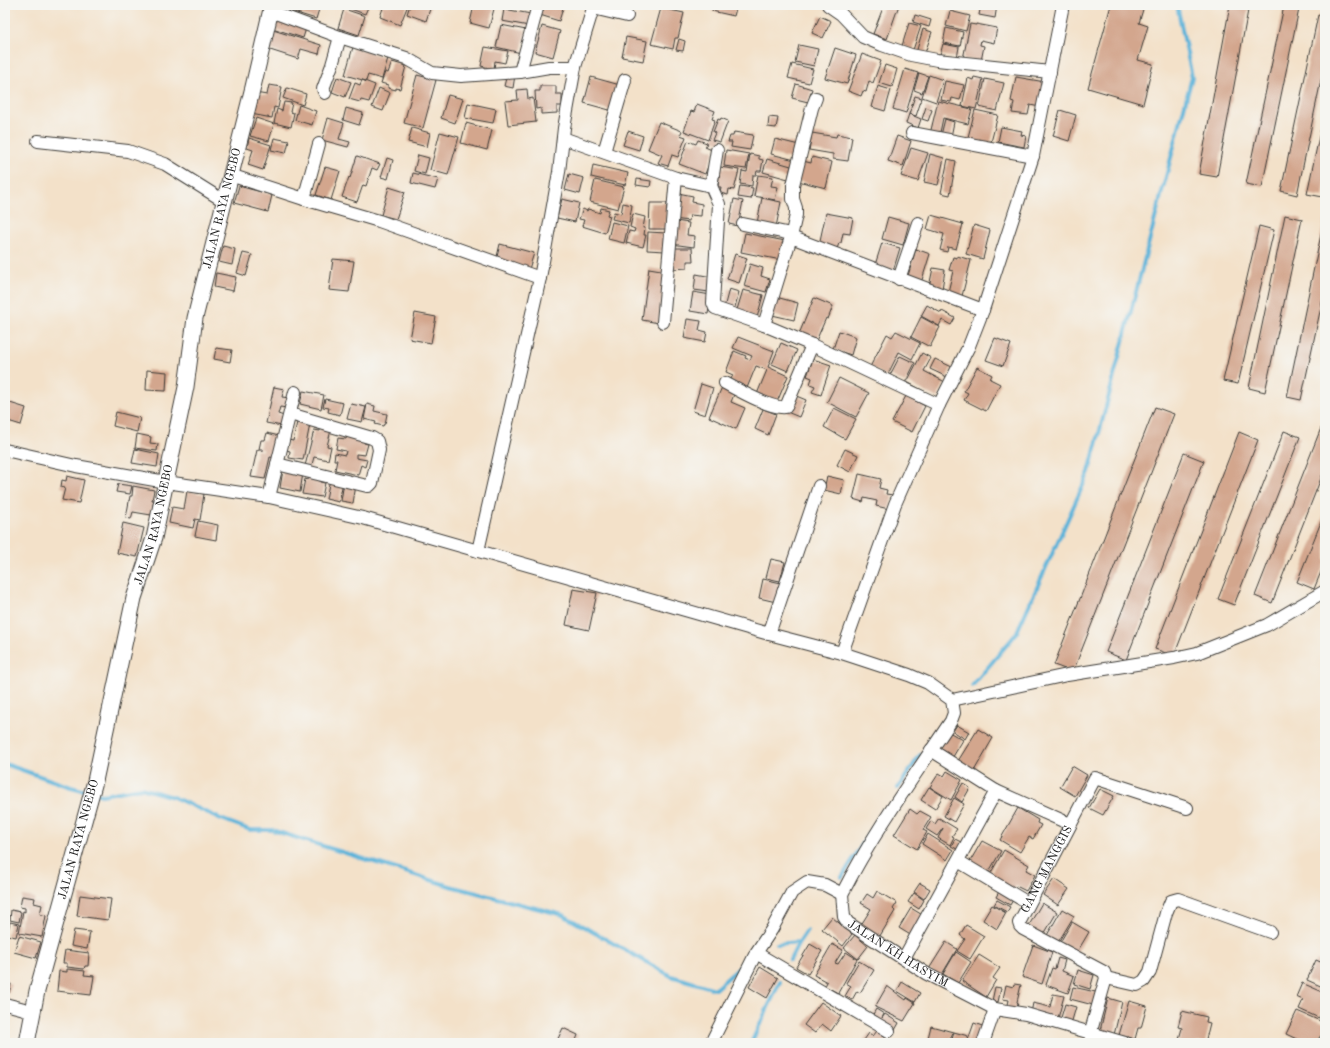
<svg xmlns="http://www.w3.org/2000/svg" width="1330" height="1048" font-family="'Old Standard TT',serif">
<style>
.lines{fill:none;stroke-linecap:round;stroke-linejoin:round}
.stream{stroke:#5db3d9;stroke-width:4}
.building{fill:#d3a68d}
.minor-casing{stroke:#3c3a36;stroke-width:14}
.tertiary-casing{stroke:#3c3a36;stroke-width:17}
.minor{stroke:#fff;stroke-width:12}
.tertiary{stroke:#fff;stroke-width:15}
.labels{text-anchor:middle;dominant-baseline:central;stroke-width:3.5;stroke-linejoin:round;paint-order:stroke}
.street-label{font-size:12px;fill:#1c1c1c;stroke:#f6f6f2}
</style>
<rect width="100%" height="100%" fill="#f6f6f2"/>
<filter id="ink" filterUnits="userSpaceOnUse"><feTurbulence type="fractalNoise" baseFrequency=".025" numOctaves="2"/><feDisplacementMap in="SourceGraphic" scale="8" xChannelSelector="R" yChannelSelector="G"/><feConvolveMatrix kernelMatrix="1 2 1 2 8 2 1 2 1" color-interpolation-filters="sRGB"/></filter>
<filter id="wash" filterUnits="userSpaceOnUse"><feTurbulence type="fractalNoise" baseFrequency=".012" numOctaves="4" result="noise"/><feDisplacementMap in="SourceGraphic" scale="16" xChannelSelector="R" yChannelSelector="G"/><feGaussianBlur stdDeviation="0.9" result="paint"/><feColorMatrix in="noise" values="0 0 0 0 0 0 0 0 0 0 0 0 0 0 0 0 0 1.4 0 .05"/><feComposite in="paint" operator="in"/></filter>
<g filter="url(#wash)">
<rect width="100%" height="100%" fill="#f3e1c9"/>
<g class="lines">
<path class="stream" d="M972,686L1016,634L1089,472L1192,77L1177,5
M5,764L71,787L102,795L141,788L173,797L221,819L250,830H272L450,886L563,915L671,976L715,989L747,961
M898,788L920,755
M842,877L872,829
M777,944L799,942
M790,960L799,942L807,930
M751,1043L780,982"/>
</g>
<g id="blocks">
<path class="building" d="M286,5H318L320,6L316,19L284,9Z
M346,5H369L365,14L345,7Z
M376,5H408L400,25L380,17L383,8Z
M410,5H427L431,6L426,21L407,14Z
M474,5H495L489,28L470,23Z
M508,5H527L526,10Z
M544,5H564L559,21L540,15Z
M714,5H737L734,16L712,11Z
M884,5H899L887,39L873,34Z
M981,5H997L995,18L979,15Z
M1111,5L1144,6L1139,23L1148,26L1138,60L1153,64L1143,104L1088,88Z
M1230,5H1249L1217,177L1199,174Z
M1284,6L1299,9L1262,187L1246,184Z
M661,8L684,13L678,38H675L673,49L651,44Z
M344,9L365,16L359,35L338,28Z
M504,9L531,14L529,26L502,21Z
M950,11L970,16L966,31L946,26Z
M273,14L307,25L303,38L269,27Z
M915,15L931,20L929,27L913,22Z
M1318,15L1325,17V61L1297,195L1281,191Z
M820,16L831,21L823,38L812,33Z
M909,23L921,26L913,50L902,46Z
M970,24L976,25V24L997,28L994,43L981,40L980,45L984,46L981,61L963,59Z
M501,25L526,30L521,53L496,47Z
M542,26L560,31L553,57L535,52Z
M946,28L963,32L960,46L943,43Z
M270,29L321,45L319,54L301,49L298,59L264,48Z
M923,29L932,32L924,56L916,53Z
M626,37L647,41L643,61L622,57Z
M679,39L685,41L683,51L676,50Z
M943,44L959,47L957,58L940,55Z
M799,45L818,49L814,66L795,62Z
M353,47L388,58L382,79L368,75L366,81L345,75Z
M485,47L508,51L505,63L495,61L494,69L481,66Z
M835,48L856,55L847,84L825,78Z
M862,54L881,61L873,83L869,81L866,92L863,91L861,96L848,91Z
M392,62L406,66L400,89L396,88V90L388,88V85L381,83L385,72L388,73Z
M792,64L813,69L809,83L788,78Z
M885,65L897,69L892,87L879,83Z
M905,69L918,73L906,113L893,109Z
M919,73L928,76L922,93L914,90Z
M507,74L515,75L513,88L504,86Z
M417,75L436,80L423,128L404,123Z
M929,75L943,80L936,102L922,97Z
M337,77L351,82L345,97L332,92Z
M591,77L620,85L613,111L584,103Z
M974,77L983,79L976,109L962,106L968,78L973,80Z
M1016,77L1045,82L1040,107L1030,105L1028,115L1012,113L1014,102L1011,101Z
M985,79L1004,83L997,111L979,107Z
M362,80L375,85L369,102L361,100L360,102L349,99L355,83L360,85Z
M945,81L964,85L960,100L952,98L951,102L941,100Z
M796,84L812,89L808,102L792,98Z
M269,85L282,87L278,108L274,107L272,118L251,114L255,93L267,95Z
M540,86H556V94H562V106H557V113L541,114V108L536,109L535,91H540Z
M878,86L891,90L885,111L872,107Z
M287,88L306,94L303,105L283,98Z
M379,88L390,93L383,111L372,107Z
M527,89L528,99L533,98L536,122L508,125L505,101L518,100L517,90Z
M448,95L463,99L455,123L441,118Z
M915,96L922,98L916,116L909,114Z
M938,101L972,109L968,124L943,118L939,137L930,134Z
M284,102L292,103L290,112L294,113L291,127L274,123L277,109L282,111Z
M468,103L496,109L493,123L465,118Z
M697,104L715,111L712,119L715,120L708,140L684,131L691,111L694,112Z
M299,105L316,111L312,125L295,120Z
M926,107L932,110L928,121L922,119Z
M346,108L363,113L359,125L343,120Z
M975,110L998,115L990,146L967,141Z
M1060,110L1076,115L1069,141L1053,136Z
M1324,113L1325,185L1323,197L1307,194Z
M909,114L921,119L918,128L906,123Z
M769,117L778,118L776,128L768,127Z
M256,118L274,124L269,141L250,136Z
M328,118L344,123L339,139L350,142L348,147L322,140Z
M721,118L728,121L720,142L712,140L715,133L713,132L718,119L720,120Z
M945,119L954,122L951,137L941,135Z
M659,122L682,131L680,135L686,137L678,157L672,155L668,166L658,163L662,155L648,149Z
M466,123L492,130L487,150L461,143Z
M1001,127L1022,131L1021,135L1026,136L1024,147L998,142Z
M412,128L430,133L427,147L408,142Z
M628,131L643,136L639,150L623,145Z
M440,132L459,137L448,175L430,170Z
M734,132L753,135L750,150L731,147L732,142H728L730,136H733Z
M812,133L836,137L837,134L852,137L848,161L833,159V154L809,150Z
M897,136L911,141L903,166L888,161Z
M249,138L271,145L263,170L248,165L253,150L247,148Z
M274,138L289,141L286,153L271,150Z
M775,139L799,145L795,160L771,154Z
M698,140L707,143L705,147L714,151L705,174L679,164L688,141L696,144Z
M911,148L928,153L918,181L901,176Z
M726,150L749,154L746,169L724,166Z
M750,154L759,156V159L763,160L761,171H757L756,175H753L752,186L740,184L742,171L747,172Z
M930,154L944,158L938,185L924,182Z
M418,155L429,158L425,174L414,171Z
M357,156L380,164L377,170L372,168L366,186L363,185L357,202L342,197L349,177L350,178Z
M812,157L832,162L826,188L798,181L803,161L811,163Z
M387,158L393,160L388,179L381,177Z
M767,159L791,166L788,179L763,172Z
M948,159L956,161L950,195L941,193Z
M593,165L628,173L625,185L591,177Z
M325,167L340,171L331,200L316,195Z
M720,167L739,170L734,190L729,189L728,195L720,193L721,187H718Z
M413,173L438,179L435,189L411,183Z
M569,174L584,178L580,194L565,190Z
M758,175L773,177L771,186L778,187L775,200L754,196Z
M637,179L651,181L650,187L636,185Z
M595,180L624,187L618,209L590,202Z
M239,186L272,195L268,212L234,203Z
M740,186L753,188L751,199L738,197Z
M389,187L405,192L396,219L381,215Z
M678,193L693,196L692,202L702,204L701,216L690,215L689,221L674,219Z
M762,198L781,202L776,227L757,223Z
M562,199L579,203L575,222L557,218Z
M734,199L743,201L738,226L729,224Z
M623,203L632,205L629,223L612,219L614,212L621,214Z
M650,203H667L666,229H649Z
M601,208L609,210L607,215L610,216L605,233L582,226L584,220L579,219L583,209L587,211L588,209L600,213Z
M826,213L853,218L850,234L843,233L841,243H839L837,249L819,245Z
M633,214L645,217L643,228H645L644,235H646L643,247L626,243L629,231L634,232L635,229L630,227Z
M931,215L963,224L956,249L948,247L947,252L940,250L944,234L927,229Z
M1285,215L1302,219L1265,392L1249,388Z
M888,217L909,223L903,245L882,239Z
M1324,220L1325,288L1301,400L1287,397Z
M675,221L689,223L687,235L695,236L694,247L671,244Z
M612,222L628,226L624,243L608,239Z
M974,225L990,230L983,259L966,254Z
M1259,226L1274,230L1238,384L1223,381Z
M648,232L666,233L665,251L647,250Z
M745,233L785,241L781,260L741,252Z
M882,243L900,248L893,271L875,265Z
M500,244L534,253L529,269L496,261Z
M223,246L235,249L232,265L219,262Z
M671,248H692L693,261H687V268L672,269Z
M916,249L930,254L921,283L907,279Z
M243,253L252,255L246,276L237,273Z
M735,254L747,258L739,283L727,279Z
M957,256L971,260L962,296L948,292L953,271L949,270L953,257L957,258Z
M333,259L354,261L349,292L329,290Z
M750,264L763,268L761,276L770,279L766,292L744,286Z
M649,268L667,271L659,323L642,320Z
M933,268L945,270L942,289L929,287Z
M216,273L236,277L233,291L214,287Z
M696,274L712,277L709,292L694,290Z
M729,289L739,292L734,311L724,308Z
M743,290L763,295L757,318L736,313Z
M693,292L711,295L708,314L690,311Z
M776,297L798,303L794,320L772,315Z
M814,298L833,306L828,319L826,318L816,341L799,334Z
M927,305L941,313L942,311L955,318L951,325L942,320L939,326L921,316Z
M415,313L436,317L431,343L410,339Z
M921,317L940,327L930,347L911,337Z
M687,319L701,321L699,330L707,332L705,342L684,338Z
M839,331L856,337L851,355L833,349Z
M896,331L920,343L912,359L899,352L887,376L870,367L887,334L892,337Z
M738,337L774,351L768,367L788,376L777,402L757,394L767,370L756,366L747,388L730,381L733,375L726,372L734,351L746,356L745,358L750,360L752,356L733,348Z
M995,338L1011,344L1003,366L986,360Z
M781,343L797,350L788,371L772,364Z
M216,348L232,350L230,362L214,359Z
M922,353L931,358L924,371L945,382L937,398L907,382Z
M900,356L915,363L905,383L890,375Z
M813,359L831,365L821,395L812,392L815,386L810,384L812,378L807,376Z
M935,359L952,367L947,377L930,369Z
M977,367L992,375L990,379L1000,384L986,411L964,400L968,393L964,391Z
M147,370L167,372L166,391L146,390Z
M839,378L869,393L856,417L827,402Z
M701,384L713,388L705,415L693,411Z
M274,387L284,389L282,397L289,398L287,408L280,407L278,414L284,416L282,426L266,423Z
M722,387L735,392L731,402L745,408L736,429L709,417Z
M303,391L324,395L321,409L300,404Z
M794,395L806,400L799,417L787,412Z
M906,396L925,406L912,432L892,422Z
M325,399L343,403L340,415L328,412L329,408L323,407Z
M10,403L26,408L21,425L5,420Z
M351,404L366,407L362,422L347,419Z
M367,404L375,406L374,411L387,414L385,424H384L383,426L375,424L376,422L364,419Z
M1155,407L1174,414L1073,672L1054,665Z
M834,408L856,419L845,439L824,427Z
M763,409L776,414L768,435L755,429Z
M116,412L140,418L137,432L113,426Z
M297,422L310,424L303,460L289,458L290,451L286,450L288,440L293,441Z
M321,427L331,430L327,446L331,447L328,460L314,457L311,468L305,466L314,430L320,431Z
M1321,428L1325,430V468L1272,603L1255,596Z
M1284,431L1300,437L1234,605L1218,599Z
M1239,432L1258,440L1174,656L1155,649Z
M267,433L279,436L275,458L270,457L265,479L251,477L257,450L263,451V449H259L261,440H265Z
M137,434L151,437L150,443L158,444L157,451L135,448Z
M347,436L365,440L364,443L368,444L365,455L356,454V458L367,460L365,467L361,465L358,475L335,470L337,460H334L335,453L345,455L346,451L336,449L338,438L346,439Z
M135,449L159,454L157,467L132,463Z
M845,449L858,455L850,472L837,465Z
M1184,453L1204,461L1126,660L1106,652Z
M283,470L303,473L300,492L280,488Z
M859,474L881,479L879,488L887,490L886,494L893,495L889,509L876,506L877,501L864,498L863,502L853,499Z
M67,476L84,480L79,503L62,500L65,488L61,487L62,480L66,481Z
M309,476L321,478L320,482L325,483L322,497L302,494L305,479L308,480Z
M827,476L844,480L841,494L824,490Z
M330,479L343,482L339,502L326,499Z
M344,482L356,485L353,503L341,501Z
M118,484L132,486L130,494L116,492Z
M133,486L154,490L152,500H154L151,515L133,512L131,519L126,518L130,496H132Z
M187,491L204,494L200,520L195,519L193,528L169,523L172,507L184,509Z
M1325,512V562L1314,589L1297,582Z
M198,521L218,525L216,540L195,536Z
M123,523L144,528L137,557L117,553Z
M771,559L785,562L780,581L766,578Z
M763,579L781,583L776,602L759,598Z
M573,589L597,593L589,630L566,625Z
M957,725L969,732L965,739L953,731Z
M978,729L993,738L974,771L958,761Z
M949,732L963,740L951,760L937,752Z
M1072,766L1087,775L1075,796L1060,787Z
M947,771L962,780L951,800L930,787L939,773L944,776Z
M963,783L970,788L962,802L955,797Z
M929,787L943,796L935,809L921,800Z
M1100,789L1114,796L1103,815L1089,808Z
M954,798L964,804L954,822L944,816Z
M1018,808L1038,820L1037,823L1041,825L1033,839L1029,837L1020,852L1000,840Z
M910,809L917,814L920,811L931,817L923,830L927,832L917,849L894,835Z
M939,818L957,829L952,836L954,837L950,845L938,838L943,828L937,836L926,829L931,821L935,824Z
M928,834L953,850L947,860L922,844Z
M955,839L963,843L959,850L951,846Z
M982,841L1001,851L987,875L969,863Z
M1004,850L1029,865L1026,870L1035,875L1026,891L1016,886L1013,891L989,876Z
M1054,879L1069,889L1058,905L1043,895Z
M920,883L930,889L924,899L914,892Z
M1000,890L1014,898L1010,905L996,897Z
M877,891L897,903L893,909L895,911L878,939L859,928L871,909L861,903L867,894L873,898Z
M914,893L924,900L919,909L908,902Z
M80,895L111,899L108,920L77,916Z
M22,896L35,898L34,903L42,905L40,914L46,916L42,937L19,933L23,911L25,912V908L20,907Z
M997,900L1010,907L1007,912L994,905Z
M1042,903L1057,912L1043,936L1028,927Z
M992,905L1006,913L997,929L983,920Z
M911,908L924,916L912,936L899,928Z
M1062,909L1074,916L1057,944L1046,937Z
M11,910L21,912L19,922L10,920Z
M832,917L852,934L843,946L822,929Z
M10,922L19,924L16,937L7,935Z
M1072,922L1089,932L1076,954L1059,944Z
M966,925L984,936L970,959L957,951L965,939L960,935Z
M74,930L90,932L87,949L71,946Z
M855,935L868,946L858,959L844,948Z
M19,936L41,942L36,958L14,952Z
M946,942L957,949L941,976L929,969Z
M810,944L822,951L808,974L796,967Z
M832,944L843,950L835,963L838,964L846,952L857,959L838,993L825,986L827,982L814,975Z
M1033,945L1052,952L1042,984L1022,977Z
M65,950L89,953L88,966H85L84,969L67,967V963H63Z
M956,952L971,962L958,983L943,974Z
M979,955L1000,968L993,978L996,980L986,997L962,981Z
M1058,958L1065,960L1062,971L1074,976L1068,993L1046,985L1052,968L1055,969Z
M1316,960L1325,964V988L1307,980Z
M859,961L874,970L860,993L857,991L852,1000L845,996L851,986L846,983Z
M760,967L778,978L767,998L749,987Z
M67,969L85,971L84,975L94,976L91,995L57,991L59,971L67,972Z
M1078,970L1094,975L1090,989L1074,984Z
M5,982L11,984L9,993L5,992Z
M902,982L920,993L915,1002L897,991Z
M1302,983L1325,993V1004L1319,1018L1299,1009L1303,1000L1296,997Z
M1014,984L1021,985L1017,1002L1018,1003L1016,1012L1007,1009L1009,1000L1003,999L1006,985L1013,987Z
M887,986L906,1000L907,998L915,1003L904,1021L875,1007Z
M995,987L1001,988L998,1002L992,1001Z
M1073,987L1100,993L1097,1006L1070,999Z
M1053,994L1064,996L1057,1022L1031,1013L1033,1003L1050,1007Z
M1108,998L1122,1002L1114,1035L1100,1031Z
M1129,1001L1147,1006L1141,1028H1138L1135,1039L1119,1035Z
M821,1002L841,1016L831,1031L822,1024L815,1033L804,1025Z
M1065,1004L1076,1007L1071,1024L1060,1021Z
M876,1009L884,1014L882,1018L885,1014L899,1023L895,1030L871,1018Z
M1182,1011L1207,1017L1206,1022L1210,1023L1205,1043H1178L1182,1028L1178,1027Z
M1297,1011L1325,1023V1028L1318,1043H1305L1286,1034Z
M974,1023L985,1027L979,1043H967Z
M931,1026L953,1032L949,1043H939V1042L935,1041V1043H928L929,1039L928,1038Z
M563,1028L578,1035L575,1043H556Z
M877,1031L887,1038L883,1043H862L869,1033L873,1036Z
M954,1032L968,1036L966,1043H951Z"/>
</g>
</g>
<g filter="url(#ink)">
<use href="#blocks" fill-opacity="0" stroke="#3c3a36" stroke-width="1"/>
<g class="lines">
<g class="minor-casing">
<g id="minor">
<path d="M828,5L841,14L863,37L882,45L911,55L937,60L1050,72"/>
<path d="M593,8L627,16"/>
<path d="M270,11L340,37L406,58L432,73L461,76L520,72L549,67H575"/>
<path d="M520,72L538,5"/>
<path d="M325,93L323,89L332,65L340,37"/>
<path d="M912,133L1033,156"/>
<path d="M563,138L676,178L711,186L717,150"/>
<path d="M38,141L128,151L165,164L224,201"/>
<path d="M604,152L625,80"/>
<path d="M230,175L304,199L379,221L540,278L559,172L564,128L575,67L594,5"/>
<path d="M711,186L719,204L713,303L715,308L764,325L812,345L939,405"/>
<path d="M304,199L319,144"/>
<path d="M743,224L791,234"/>
<path d="M791,237L796,215V208L793,199V185L812,108L816,98"/>
<path d="M899,279L918,223"/>
<path d="M663,322L676,178"/>
<path d="M764,325L791,237L983,310"/>
<path d="M725,383C738,390 773,410 786,407L812,345"/>
<path d="M5,450L76,466L166,482L269,497L363,518L769,634L842,653L909,675L928,683L952,700L954,713L951,721C913,778 873,833 842,894"/>
<path d="M277,464L367,486H369L372,483L379,450L377,441L372,438L290,414"/>
<path d="M269,497L295,392"/>
<path d="M478,551L540,278"/>
<path d="M769,634L819,486"/>
<path d="M842,653L895,504L939,405L969,346L983,310L1033,156L1063,5"/>
<path d="M952,700L1067,675L1174,658L1197,653L1267,625L1325,591"/>
<path d="M931,750L996,791L1070,824"/>
<path d="M958,861L1028,903"/>
<path id="s1" d="M842,894L844,917L848,923L927,974L995,1009L1026,1014L1125,1043"/>
<path d="M756,953L889,1031"/>
<path d="M904,958L996,791"/>
<path d="M1106,978L1137,985L1144,981L1150,972L1166,913L1171,901L1178,899L1270,932"/>
<path d="M5,1004L32,1011"/>
<path id="s2" d="M1090,1034L1106,978L1104,972L1023,929L1020,926L1019,923L1095,778L1187,808"/>
<path d="M711,1043L756,953L772,929L792,892L807,882L825,885L842,894"/>
<path d="M983,1043L995,1009"/>
<path d="M1324,1043L1325,1041"/>
</g>
</g>
<g class="tertiary-casing">
<g id="tertiary">
<path id="s3" d="M27,1043L37,991L95,781L134,598L154,538L186,387L195,318L253,87L272,5"/>
</g>
</g>
<use href="#minor" class="minor"/>
<use href="#tertiary" class="tertiary"/>
</g>
</g>
<g class="labels">
<g class="street-label">
<text stroke="none"><textPath href="#s3" startOffset="858">JALAN RAYA NGEBO</textPath></text>
<text stroke="none"><textPath href="#s3" startOffset="534">JALAN RAYA NGEBO</textPath></text>
<text stroke="none"><textPath href="#s3" startOffset="210">JALAN RAYA NGEBO</textPath></text>
<text stroke="none"><textPath href="#s2" startOffset="224">GANG MANGGIS</textPath></text>
<text stroke="none"><textPath href="#s1" startOffset="89">JALAN KH HASYIM</textPath></text>
</g>
</g>
<rect width="1330" height="1048" fill="none" stroke="#f6f6f2" stroke-width="20"/>
</svg>
